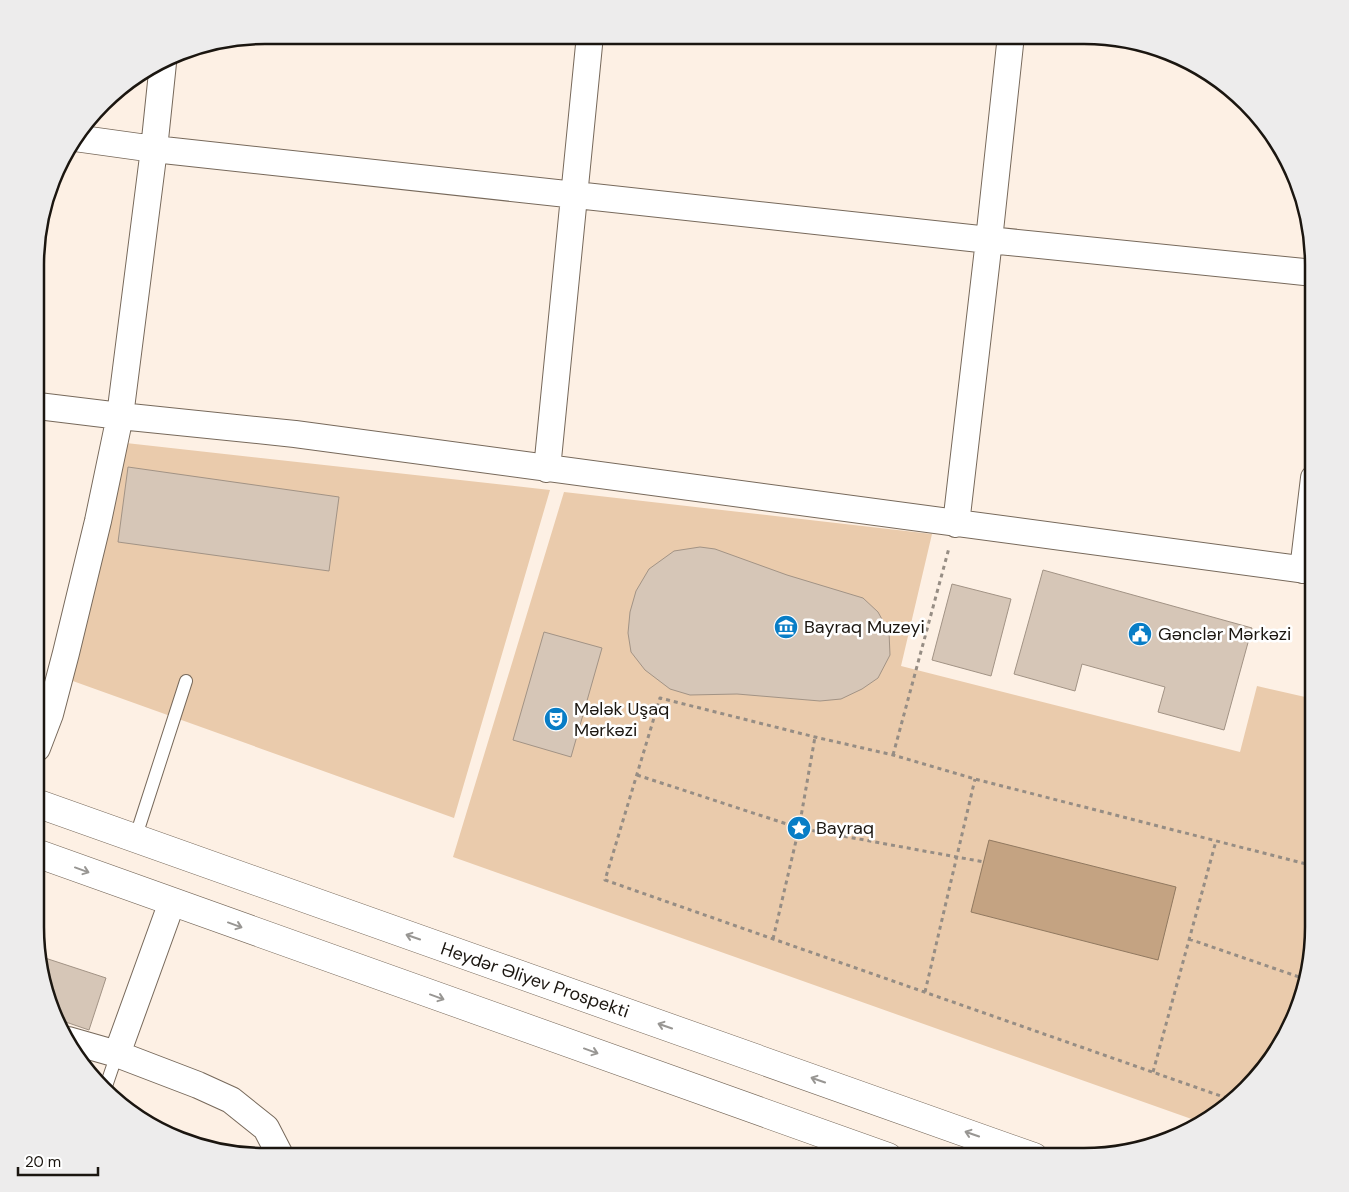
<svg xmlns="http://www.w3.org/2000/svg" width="1349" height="1192" font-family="'DM Sans',sans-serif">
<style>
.green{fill:#eacbac}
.water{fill:#c4a382;stroke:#917960}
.building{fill:#d6c6b7;stroke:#a29385}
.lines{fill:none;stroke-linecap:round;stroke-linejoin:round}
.lane-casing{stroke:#77695b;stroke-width:14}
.street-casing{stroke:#77695b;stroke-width:28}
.highway-casing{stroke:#77695b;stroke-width:29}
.path{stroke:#968d84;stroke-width:3;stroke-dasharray:4 4;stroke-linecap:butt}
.lane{stroke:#fff;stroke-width:12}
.street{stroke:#fff;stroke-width:26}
.highway{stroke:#fff;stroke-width:28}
.oneway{stroke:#989693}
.labels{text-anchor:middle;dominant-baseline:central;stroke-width:5;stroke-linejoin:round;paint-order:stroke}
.poi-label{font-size:18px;fill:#1b1610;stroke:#fff;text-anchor:start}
.street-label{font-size:18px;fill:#1b1610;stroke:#fff}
.rim{fill:none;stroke:#1b1610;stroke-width:2.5}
</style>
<rect width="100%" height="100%" fill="#fdf0e4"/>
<path class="green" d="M126,443L550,490L454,818L70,680Z
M564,492L932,534L901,666L1240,752L1257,686L1314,699V730L1305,769L1314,772V928L1290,1029L1236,1100L1200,1122L453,857Z"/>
<path class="water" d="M989,840L1176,887L1158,960L971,912Z"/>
<path class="building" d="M128,467L339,497L329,571L118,542Z
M700,547L715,549L787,575L863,598L878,612L889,632L890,655L878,678L862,689L841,699L820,701L737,694L690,695L670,689L645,670L631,652L628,633L630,612L636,591L649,569L674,551Z
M1043,570L1252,628L1224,730L1158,712L1165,687L1082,664L1075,691L1014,674Z
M952,584L1011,599L991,676L932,660Z
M544,632L602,648L571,757L513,740Z
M39,956L106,978L89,1030L54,1018L52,1015Z"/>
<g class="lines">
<g class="lane-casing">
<path id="lane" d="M135,839L186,681
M105,1089L117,1054"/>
</g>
<g class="street-casing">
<path id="street" d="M75,138L154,149L989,240L1314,273
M38,406L120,416L295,434L1314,571
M547,469L590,35
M956,524L989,240L1011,35
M1303,570L1314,478
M37,748L50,714L66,653L98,521L120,416L154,149L163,63
M68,1040L117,1054L198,1085L231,1100L266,1128L281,1157
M117,1054L172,902"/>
</g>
<g class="highway-casing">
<path id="highway" d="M36,803L1034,1157
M36,853L888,1157"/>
</g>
<path class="path" d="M893,755L949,548
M637,775L799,828L984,862
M773,939L799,828L815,737
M1189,939L1302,978
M925,992L975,779
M1153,1072L1216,841
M1235,1101L605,880L660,698L815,737L893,755L975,779L1314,866"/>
<use href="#lane" class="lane"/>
<use href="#street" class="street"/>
<use href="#highway" class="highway"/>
</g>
<defs><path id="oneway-shaft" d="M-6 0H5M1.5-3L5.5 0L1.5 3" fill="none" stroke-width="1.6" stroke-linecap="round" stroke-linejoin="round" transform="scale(1.25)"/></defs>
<g class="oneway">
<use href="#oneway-shaft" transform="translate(82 870) rotate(20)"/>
<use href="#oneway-shaft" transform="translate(235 925) rotate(20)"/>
<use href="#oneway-shaft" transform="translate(413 937) rotate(-161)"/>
<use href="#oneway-shaft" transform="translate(437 997) rotate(20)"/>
<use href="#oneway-shaft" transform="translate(665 1026) rotate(-161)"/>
<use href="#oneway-shaft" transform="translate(591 1051) rotate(20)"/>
<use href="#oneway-shaft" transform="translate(818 1080) rotate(-161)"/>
<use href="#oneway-shaft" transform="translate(972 1134) rotate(-161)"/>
</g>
<defs>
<g id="museum-disc" transform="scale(1.25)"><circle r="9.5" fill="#087dc6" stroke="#fff"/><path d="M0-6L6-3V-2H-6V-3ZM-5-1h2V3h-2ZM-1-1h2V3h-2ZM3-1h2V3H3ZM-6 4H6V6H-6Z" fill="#fff"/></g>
<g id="civic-disc" transform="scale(1.25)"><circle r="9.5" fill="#087dc6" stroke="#fff"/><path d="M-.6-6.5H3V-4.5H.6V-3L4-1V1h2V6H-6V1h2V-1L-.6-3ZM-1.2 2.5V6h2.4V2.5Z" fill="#fff"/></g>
<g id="theatre-disc" transform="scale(1.25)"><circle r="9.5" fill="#087dc6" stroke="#fff"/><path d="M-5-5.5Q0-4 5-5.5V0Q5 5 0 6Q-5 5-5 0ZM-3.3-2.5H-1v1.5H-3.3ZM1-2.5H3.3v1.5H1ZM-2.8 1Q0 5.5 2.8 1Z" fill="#fff"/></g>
<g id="sight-disc" transform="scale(1.25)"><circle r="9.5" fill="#087dc6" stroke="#fff"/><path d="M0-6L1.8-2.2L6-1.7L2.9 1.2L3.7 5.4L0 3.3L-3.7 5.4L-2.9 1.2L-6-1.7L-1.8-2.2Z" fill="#fff"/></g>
</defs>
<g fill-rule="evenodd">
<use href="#museum-disc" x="786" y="627"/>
<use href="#civic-disc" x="1140" y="634"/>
<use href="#theatre-disc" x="556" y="719"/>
<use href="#sight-disc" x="799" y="828"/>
</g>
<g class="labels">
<g class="poi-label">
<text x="804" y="627">Bayraq Muzeyi</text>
<text x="1158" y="634">Gənclər Mərkəzi</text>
<text x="574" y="709">Mələk Uşaq<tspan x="574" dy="21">Mərkəzi</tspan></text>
<text x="816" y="828">Bayraq</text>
</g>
<g class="street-label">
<text transform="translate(535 980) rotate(19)">Heydər Əliyev Prospekti</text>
</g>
</g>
<path d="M0 0H1349V1192H0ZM265 44H1084A221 221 0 0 1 1305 265V927A221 221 0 0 1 1084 1148H265A221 221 0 0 1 44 927V265A221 221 0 0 1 265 44Z" fill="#edecec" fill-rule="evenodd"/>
<path class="rim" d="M265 44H1084A221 221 0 0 1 1305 265V927A221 221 0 0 1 1084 1148H265A221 221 0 0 1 44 927V265A221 221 0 0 1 265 44Z"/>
<path d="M18 1167v8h80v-8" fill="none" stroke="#1b1610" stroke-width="2.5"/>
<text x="25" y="1167" font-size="15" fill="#1b1610" stroke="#ffffff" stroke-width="4" paint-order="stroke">20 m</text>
</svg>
